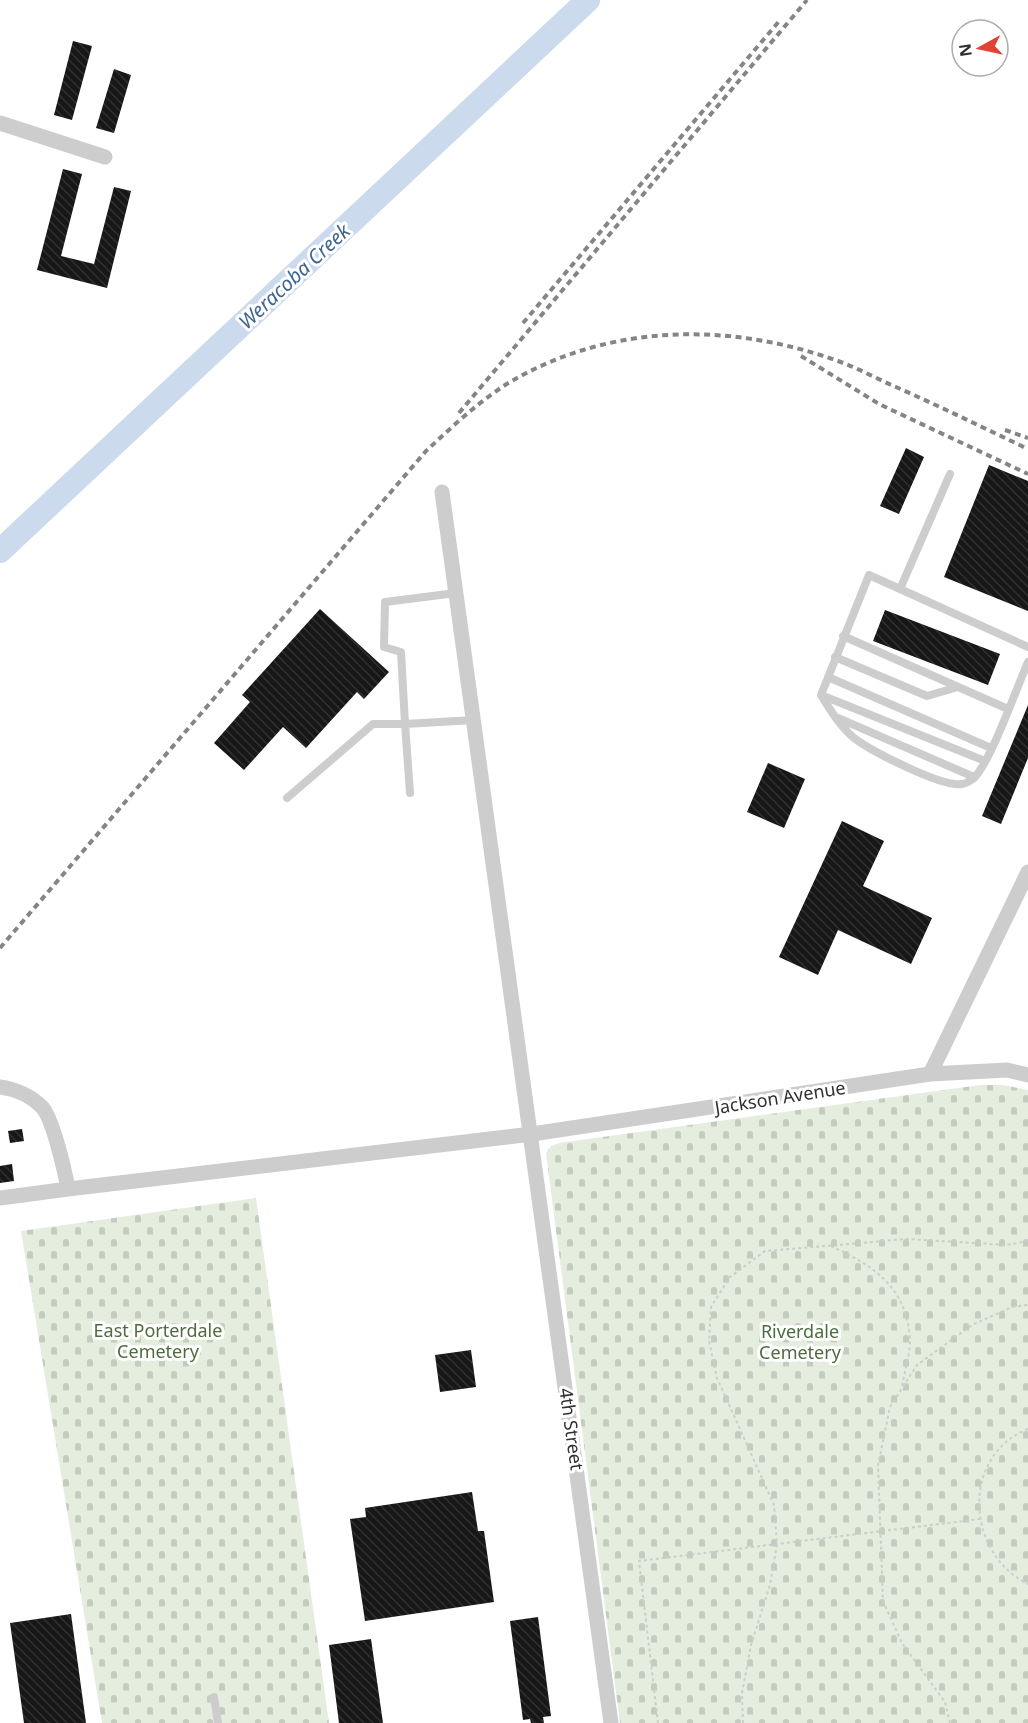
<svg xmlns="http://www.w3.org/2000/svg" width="1028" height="1723" font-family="'Noto Sans',sans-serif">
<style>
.cemetery{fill:url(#cemetery-stones)}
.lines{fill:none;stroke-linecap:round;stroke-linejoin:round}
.river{stroke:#cbdaec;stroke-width:24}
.building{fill:url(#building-back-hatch)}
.path{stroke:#cdcdcd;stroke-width:2;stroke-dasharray:3 3;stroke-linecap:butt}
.service{stroke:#cdcdcd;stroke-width:8}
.minor{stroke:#cdcdcd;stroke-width:15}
.rail{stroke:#858585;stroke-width:4;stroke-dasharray:6 4.5;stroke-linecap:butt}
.labels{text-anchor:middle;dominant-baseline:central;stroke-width:6;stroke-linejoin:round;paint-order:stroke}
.street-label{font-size:18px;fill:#303030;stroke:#fff}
.park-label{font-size:18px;fill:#4c6b3e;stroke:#fff}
.water-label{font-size:20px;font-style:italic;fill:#3f6591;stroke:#fff}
</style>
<defs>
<pattern id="cemetery-stones" width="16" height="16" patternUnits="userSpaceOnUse" patternTransform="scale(1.5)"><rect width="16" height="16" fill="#e4edde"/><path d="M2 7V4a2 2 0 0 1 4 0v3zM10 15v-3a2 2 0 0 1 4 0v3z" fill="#c4ccbf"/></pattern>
<pattern id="building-back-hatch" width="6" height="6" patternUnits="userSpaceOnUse" patternTransform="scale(1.5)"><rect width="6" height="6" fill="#171717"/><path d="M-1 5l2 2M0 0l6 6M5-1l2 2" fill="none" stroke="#303030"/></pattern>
</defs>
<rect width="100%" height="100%" fill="#fff"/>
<path class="cemetery" d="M980,1085H1003L1028,1090V1723H620L546,1153L551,1146L559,1143Z
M256,1198L329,1723H102L21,1231Z"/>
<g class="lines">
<path class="river" d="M0,551L588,0"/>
</g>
<path class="building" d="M73,41L92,46L72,120L54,115Z
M114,69L131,75L114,133L96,128Z
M63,169L82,174L61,256L94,264L114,187L131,191L107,288L37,270Z
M906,448L924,457L899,514L880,506Z
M989,465L1028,481V611L944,577Z
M320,609L389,672L364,699L357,692L306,748L283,727L244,770L214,743L250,702L242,695Z
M885,610L1000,654L988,685L873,641Z
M1028,705V758L1001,824L982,816Z
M768,763L805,779L784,828L747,812Z
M842,821L884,841L863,886L932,918L911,964L838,930L818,975L779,957Z
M22,1129L24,1141L10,1143L8,1131Z
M12,1164L14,1181L0,1183V1166Z
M471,1350L476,1387L440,1392L435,1355Z
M472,1492L478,1531H484L494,1602L365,1621L350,1519L366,1517L365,1508Z
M71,1614L86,1723H24L10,1623Z
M538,1617L551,1716L543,1717L544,1723H531L530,1719L523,1720L510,1621Z
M371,1639L383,1723H339L329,1645Z"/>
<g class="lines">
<path class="path" d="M831,1246C874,1266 907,1287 910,1340C910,1354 905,1371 902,1386
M1028,1429C960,1456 966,1554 1028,1584
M658,1723L639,1561L980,1519
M743,1723L742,1693L751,1645L770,1585L777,1544L774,1505L717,1378L709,1341L711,1307L730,1277L765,1251L907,1239L1007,1245L1028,1241
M950,1723L945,1702L902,1643L883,1601L878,1465L890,1407L917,1365L972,1325L1012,1307L1028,1305"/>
<path class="service" d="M900,589L950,474
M843,636L1008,709
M1028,647L869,575L821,695C830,710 840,726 854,738C871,751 943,788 962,784C966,784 971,780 974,778C991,761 1017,687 1028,662
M835,657L927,696L958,687
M828,677L991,748
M821,695L985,761
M838,718L974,777
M410,793L405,724L474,720
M287,798L373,724H405L401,652L384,647L385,602L456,593
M214,1697L218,1723"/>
<path class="minor" d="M0,123L105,157
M442,492L611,1723
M930,1074L1028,872
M0,1087C15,1089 31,1096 42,1107C53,1119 65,1172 68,1189L0,1198
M68,1189L532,1134L930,1074L1007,1070L1028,1075"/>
<path class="rail" d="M523,323L781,19
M801,356L879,404L1028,474
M459,413L807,0
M1005,430L1028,438
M0,948L426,451C452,427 479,401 510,382C611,323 730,322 838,361C858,368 877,379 896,387C941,407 984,428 1028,449"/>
</g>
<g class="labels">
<g class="street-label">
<text transform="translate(780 1097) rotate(-9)">Jackson Avenue</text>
<text transform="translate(572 1429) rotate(82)">4th Street</text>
</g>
<g class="park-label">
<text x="158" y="1330">East Porterdale<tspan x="158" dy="21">Cemetery</tspan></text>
<text x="800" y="1331">Riverdale<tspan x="800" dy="21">Cemetery</tspan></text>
</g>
<g class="water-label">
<text transform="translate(294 276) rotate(-43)">Weracoba Creek</text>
</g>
</g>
<g transform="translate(980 48) rotate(262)"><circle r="28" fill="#ffffff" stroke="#acacac" stroke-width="1.5"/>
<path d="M0-4.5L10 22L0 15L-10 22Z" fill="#e24236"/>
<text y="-9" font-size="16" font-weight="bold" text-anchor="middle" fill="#303030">N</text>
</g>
</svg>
